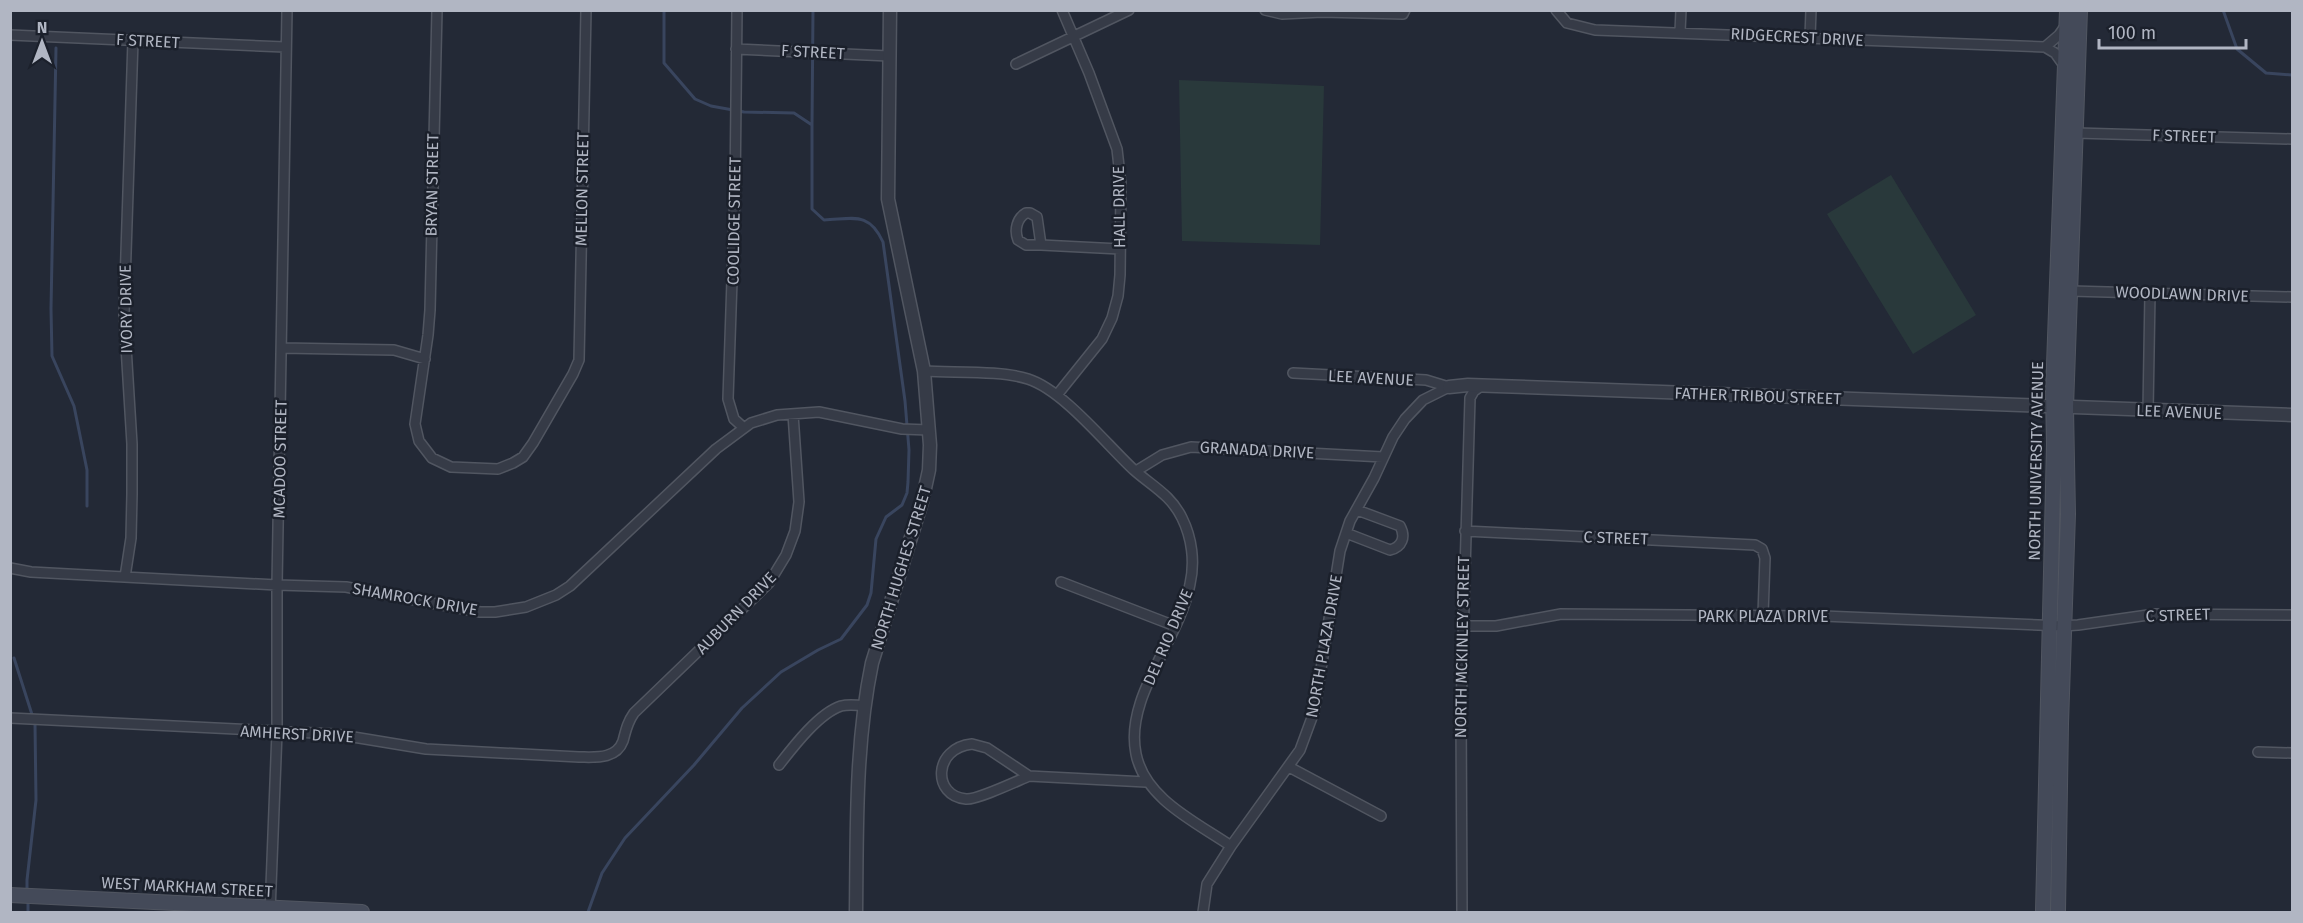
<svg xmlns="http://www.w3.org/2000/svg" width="2303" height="923" font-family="'Fira Sans',sans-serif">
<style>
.green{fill:#29393b}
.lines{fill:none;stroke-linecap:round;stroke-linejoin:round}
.stream{stroke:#39455e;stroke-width:3}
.minor-casing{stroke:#515661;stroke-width:12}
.tertiary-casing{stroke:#515661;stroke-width:15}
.secondary-casing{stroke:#515661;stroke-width:16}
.minor{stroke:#363b47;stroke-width:9}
.tertiary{stroke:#363b47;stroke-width:12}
.secondary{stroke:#444a59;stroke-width:14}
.labels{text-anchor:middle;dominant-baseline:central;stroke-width:5;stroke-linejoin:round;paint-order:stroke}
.street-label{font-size:16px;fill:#b1b6c3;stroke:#1b202b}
</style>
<rect width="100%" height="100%" fill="#232936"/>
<path class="green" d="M1179,80L1324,86L1320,245L1182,241Z
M1891,175L1976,315L1913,354L1827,214Z"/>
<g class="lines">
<path class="stream" d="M2223,10L2237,49L2266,73L2292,75
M56,48L51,309L52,356L74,406L87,470V506
M812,125L813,10
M14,658L35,724L36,800L27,880V892
M28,899V912
M588,912L602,873L625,838L694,765L742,708L781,672L818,650L841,639L867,605L871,593L876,539L886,517L902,505L907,493L908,482L909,450L905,401L883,242C869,211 853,219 824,220L812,209V125L794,113L744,112L711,106L695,99L664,63V10"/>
<g class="minor-casing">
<path id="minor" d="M437,10L430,310L428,335L415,424L419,441L432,458L451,467L498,469L513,463L523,457L533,443L573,374L579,360L586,10
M737,10L735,191L728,399L734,419L743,427
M1265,10L1282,14L1322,12L1403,14L1405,10
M1556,10L1567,23L1595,30L2045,47L2055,53L2065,67
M1680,32L1681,10
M10,35L285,47
M1810,37L1811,10
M2045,47L2059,35L2066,25
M736,49L889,56
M1016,64L1129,10
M2076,133L2292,139
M1026,213H1030L1037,217L1041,245H1026L1018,240C1014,230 1017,218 1026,213Z
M1041,245L1120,249
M2071,291L2292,297
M282,348L394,350L425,359
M924,371C955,373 1000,370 1028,379C1063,390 1106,444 1134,470C1152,486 1171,495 1182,518C1192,538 1195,562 1190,584C1180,640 1124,696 1136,754C1145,799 1196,822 1231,846
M1293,373L1426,380L1449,387
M1057,395L1102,339L1112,318L1118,296L1120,275L1121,184L1117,149L1089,73L1062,10
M2148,411L2150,293
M1136,471L1162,455L1191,447L1383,457
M1465,531L1755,545L1762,549L1765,558L1763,615
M1346,533L1390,550C1402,547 1406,537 1400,526L1357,510
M10,568L31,572L68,574L277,585L346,587L480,612H495L526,607L556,595L570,586L716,449L751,423L777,415L819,412L902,429L929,430
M125,577L131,538L132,494V444L124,314L133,40
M1061,582L1175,626
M1463,626H1496L1561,614L1823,616L2063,626L2078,625L2155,614L2292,615
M10,718L335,734L426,749L579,757C594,757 616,760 623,741C626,730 627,723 634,713L769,583L786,555L795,531L799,502L793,414
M972,744L987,748L1029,776C1017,781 977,800 966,799C932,796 933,748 972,744Z
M2258,752L2292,753
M779,765C793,747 819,713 841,706C849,704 857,705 865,706
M1289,767L1381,816
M1029,776L1146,782
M270,912L277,732V585L287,10
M1203,912L1207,884L1231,846L1300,750L1314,712L1340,551L1350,521L1374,478L1393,437L1405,419L1423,400L1449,387
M1462,912L1461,709L1470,398L1474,391L1481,386"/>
</g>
<g class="tertiary-casing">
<path id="tertiary" d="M1449,387L1468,385L2292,415
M856,912C857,830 855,744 872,663L922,502L929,470L930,445L924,371L888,199L890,10"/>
</g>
<g class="secondary-casing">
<path id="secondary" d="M10,895L362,912
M2043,912L2054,444L2053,392L2067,10
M2058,912L2061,724L2068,514L2066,408L2080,10"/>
</g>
<use href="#minor" class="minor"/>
<use href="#tertiary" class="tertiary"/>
<use href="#secondary" class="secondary"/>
</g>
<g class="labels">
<g class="street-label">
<text transform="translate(1797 37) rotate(3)">RIDGECREST DRIVE</text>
<text transform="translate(148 41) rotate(3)">F STREET</text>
<text transform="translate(813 52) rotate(3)">F STREET</text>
<text transform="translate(2184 136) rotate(2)">F STREET</text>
<text transform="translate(432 185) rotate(-89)">BRYAN STREET</text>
<text transform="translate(582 189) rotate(-89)">MELLON STREET</text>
<text transform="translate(1119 207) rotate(-91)">HALL DRIVE</text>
<text transform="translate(734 221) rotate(-89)">COOLIDGE STREET</text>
<text transform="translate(2182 294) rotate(2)">WOODLAWN DRIVE</text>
<text transform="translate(126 309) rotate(-91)">IVORY DRIVE</text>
<text transform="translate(1371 378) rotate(3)">LEE AVENUE</text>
<text transform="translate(1758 396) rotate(2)">FATHER TRIBOU STREET</text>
<text transform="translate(2179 412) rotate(2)">LEE AVENUE</text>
<text transform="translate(1257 450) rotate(3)">GRANADA DRIVE</text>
<text transform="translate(280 459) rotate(-89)">MCADOO STREET</text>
<text transform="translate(2036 461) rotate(-89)">NORTH UNIVERSITY AVENUE</text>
<text transform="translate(1616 538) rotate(2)">C STREET</text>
<text transform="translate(901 568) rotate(-73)">NORTH HUGHES STREET</text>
<text transform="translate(415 599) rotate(10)">SHAMROCK DRIVE</text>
<text transform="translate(736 613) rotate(-46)">AUBURN DRIVE</text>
<text transform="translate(2178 615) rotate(-2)">C STREET</text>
<text x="1763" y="616">PARK PLAZA DRIVE</text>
<text transform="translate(1168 637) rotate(-67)">DEL RIO DRIVE</text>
<text transform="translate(1324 646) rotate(-80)">NORTH PLAZA DRIVE</text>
<text transform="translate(1462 647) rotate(-89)">NORTH MCKINLEY STREET</text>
<text transform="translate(297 734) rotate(3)">AMHERST DRIVE</text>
<text transform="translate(187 887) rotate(3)">WEST MARKHAM STREET</text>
</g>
</g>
<rect width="2303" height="923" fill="none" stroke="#b1b6c3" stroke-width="24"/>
<g transform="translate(42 42)" stroke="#1b202b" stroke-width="4.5" paint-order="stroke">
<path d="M0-4.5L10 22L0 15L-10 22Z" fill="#b1b6c3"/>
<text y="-9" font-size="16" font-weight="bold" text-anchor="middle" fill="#b1b6c3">N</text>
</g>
<path d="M2099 39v9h147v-9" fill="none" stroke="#b1b6c3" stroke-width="3"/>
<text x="2108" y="39" font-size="18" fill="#b1b6c3" stroke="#1b202b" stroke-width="4.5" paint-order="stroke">100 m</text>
</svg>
